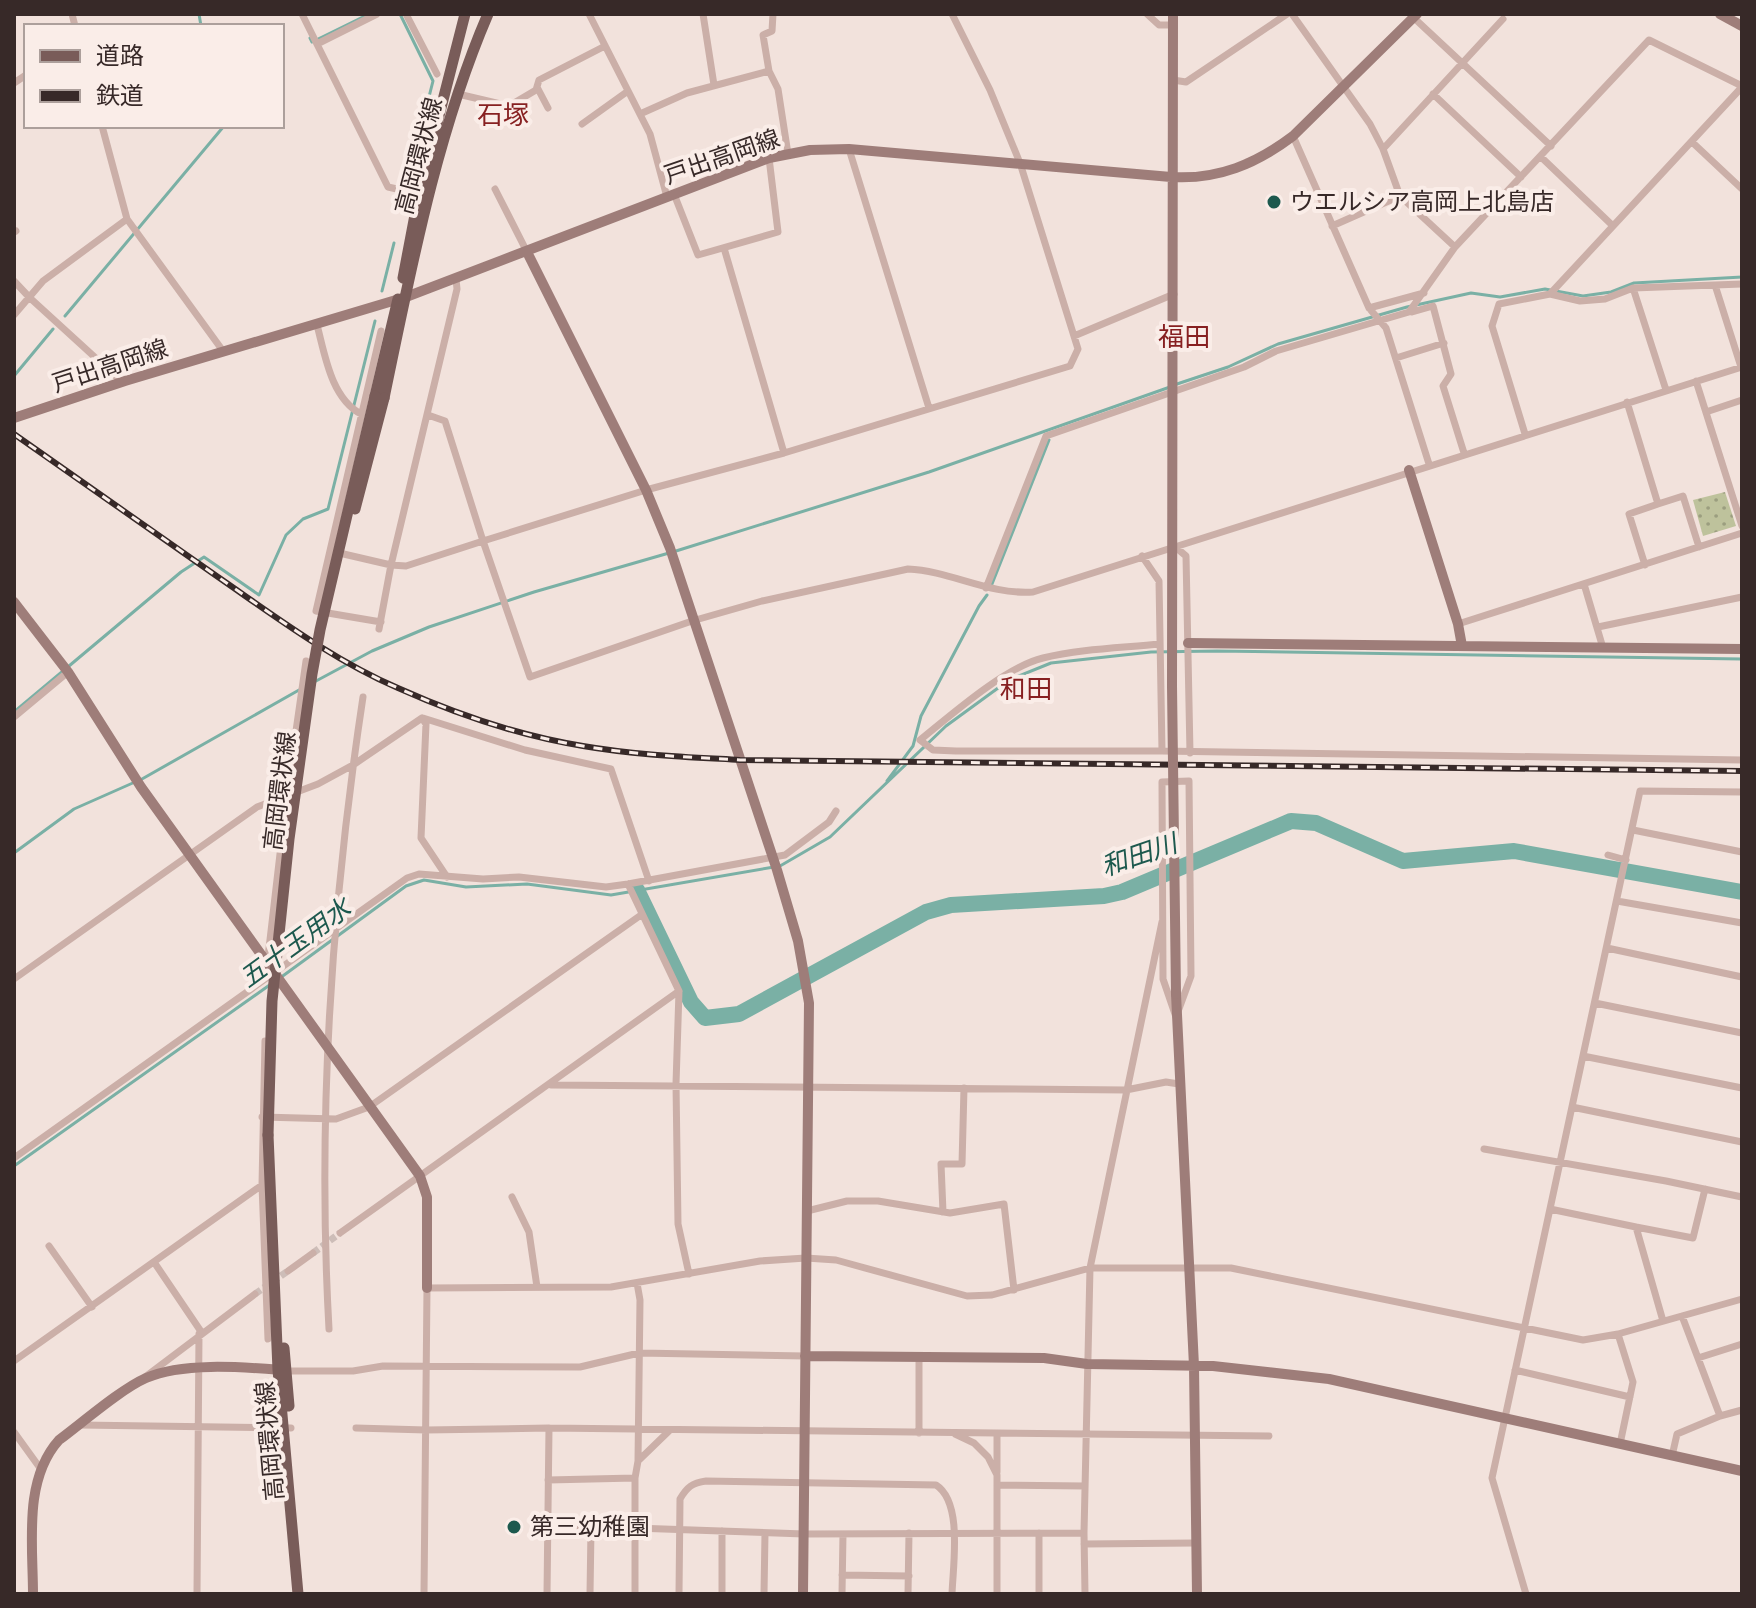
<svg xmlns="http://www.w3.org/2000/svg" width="1756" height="1608" font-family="'Roboto Condensed','Noto Sans JP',sans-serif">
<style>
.grass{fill:url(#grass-dots)}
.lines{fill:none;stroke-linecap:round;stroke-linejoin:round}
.stream{stroke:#7ab0a5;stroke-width:3}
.river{stroke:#7ab0a5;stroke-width:16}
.street-tunnel{stroke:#cdbdb8;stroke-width:7;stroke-dasharray:7 3.5;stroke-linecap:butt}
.street{stroke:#cbafa8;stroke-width:7}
.secondary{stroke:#9e7d79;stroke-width:10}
.primary{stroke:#795c59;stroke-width:11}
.rail-casing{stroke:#372928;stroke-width:6}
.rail{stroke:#faede8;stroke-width:3;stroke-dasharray:9;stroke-linecap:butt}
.secondary-bridge{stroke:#9e7d79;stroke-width:10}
.primary-bridge{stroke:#795c59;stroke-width:11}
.poi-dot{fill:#1d594e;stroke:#faede8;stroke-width:3}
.labels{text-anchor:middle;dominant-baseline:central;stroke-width:8;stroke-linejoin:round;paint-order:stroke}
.street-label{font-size:24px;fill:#372928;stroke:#faede8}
.poi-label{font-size:24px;fill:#372928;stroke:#faede8;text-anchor:start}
.neighbourhood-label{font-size:26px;fill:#872021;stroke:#faede8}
.water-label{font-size:26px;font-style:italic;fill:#1d594e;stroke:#faede8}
</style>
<defs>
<pattern id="grass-dots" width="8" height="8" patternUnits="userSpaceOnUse" patternTransform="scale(2)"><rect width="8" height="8" fill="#bec29c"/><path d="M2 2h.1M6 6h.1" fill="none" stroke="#9b9e7f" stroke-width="1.8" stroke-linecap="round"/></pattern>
</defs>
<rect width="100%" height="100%" fill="#f2e2dc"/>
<path class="grass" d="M1725,492L1736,526L1703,536L1693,500Z"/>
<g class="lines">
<path class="stream" d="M199,14L201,26
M400,14L433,81L407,184
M310,38L312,42L369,14
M382,291L394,243
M65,316L224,126
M14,376L53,329
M1177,384L1228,367L1278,344L1407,307L1471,293L1500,297L1545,289L1583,296L1611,292L1634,283L1742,277
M676,551L929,472L1170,387
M992,584L1049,440
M69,666L181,572L204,557L259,595L286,535L303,519L328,509L375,321
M316,681L372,651L429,627L534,592L669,553
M14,712L63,671
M142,779L299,690
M887,781L913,746L921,716L979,606L987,595
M14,853L74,809L135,782
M280,978L406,886L424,880L466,887L527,884L611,895L780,866L830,837L946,726L1009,680L1051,663L1151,652L1217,651L1742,659
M14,1166L271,984"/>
<path class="river" d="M637,890L691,1002L705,1018L739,1014L926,912L951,905L1104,896L1122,892L1291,821L1316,823L1403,861L1514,851L1742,892"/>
<path class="street-tunnel" d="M313,1253L340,1233
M255,1294L288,1271"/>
<path class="street" d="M72,14L75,26
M302,14L388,187L419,194
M406,14L437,74
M589,14L650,134L667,197
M703,14L714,85
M773,14L772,31L763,35L769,71L778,89L788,154
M952,14L990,90L1020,163L1078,349L1070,366L784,453L646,490L483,541L530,677L692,621L762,601L908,569C951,571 989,595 1033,592L1742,367
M1147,14L1159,25H1173
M1292,14L1370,124L1383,149L1400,196
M1414,18L1551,146
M317,44L377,14
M1173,80L1186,82L1287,14
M14,83L26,75
M537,87L548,108
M458,94L509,106L536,90L539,80L605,46
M1433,94L1521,177
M640,114L687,93L769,71
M582,124L628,91
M102,126L127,219L223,351
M1293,136L1369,308L1386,328L1429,464
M1692,142L1742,189
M849,149L929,408
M1383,149L1503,19
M1541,157L1612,225
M495,189L527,252
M674,194L698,255L778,232L769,158
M1332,226L1400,196L1455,247
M14,232L16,231
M724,248L784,453
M14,281L30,298L122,382
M1715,285L1741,367
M1633,288L1666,390
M1550,294L1580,301L1605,299L1633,288L1742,284
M1369,308L1424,293
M1412,312L1433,306L1451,374L1443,386L1464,453
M14,315L43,281L127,219
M317,325C325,355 331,398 361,414
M1074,336L1174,294
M1396,358L1444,343
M1696,381L1742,526
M1627,402L1658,504L1683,496L1699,547
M1706,412L1742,400
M1525,434L1492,326L1499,304L1550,294L1742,87
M1173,545L1186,556L1190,753
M335,552L391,565L406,566L483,541L445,421L428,415
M1142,556L1159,581L1162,751
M1645,565L1629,514L1658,504
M1584,584L1603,648
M986,588L1046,436L1244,367L1276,351L1409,312L1455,247L1649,40L1742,86
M381,622L316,611L381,331
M1458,624L1742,533
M1598,627L1742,597
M379,629L391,565L457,289L456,279
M1160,644C1121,648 1080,649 1043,658C1005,667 951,715 920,740L933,750L956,751H1162L1742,760
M14,717L68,672
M423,718L525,750L611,769L649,881
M1189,781L1191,976L1176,1017L1163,979L1162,782Z
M1633,830L1742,852
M1608,855L1626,860
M628,884L679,991L676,1084L678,1224L689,1274
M1617,901L1742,923
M1607,948L1742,977
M268,957L287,794L306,661
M14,979L257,807L318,784L353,765L422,718L426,724L421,838L447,877
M1595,1003L1742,1033
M265,1041L262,1185L268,1339
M1583,1056L1742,1088
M551,1085L1126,1090L1166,1082L1179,1084
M1572,1107L1742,1142
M262,1117L336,1119L369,1107L641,915
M1484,1149L1666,1181L1742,1197
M14,1158L407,878L419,874L483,879L519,877L606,887L628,884L785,855L829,822L836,811
M512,1197L529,1232L537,1287
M1550,1209L1636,1227
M807,1211L847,1201H878L950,1213L1004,1204L1014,1290
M943,1212L941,1164H962L964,1088
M340,1233L679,991
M49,1246L92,1307
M154,1262L202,1333
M288,1271L313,1253
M637,1283L640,1300L638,1461
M1682,1316L1720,1416L1742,1410
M1663,1321L1636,1227L1693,1238L1705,1189
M329,1329C317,1116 331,908 363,697
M1618,1334L1633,1382L1620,1444
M1698,1358L1742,1344
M14,1361L262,1185
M1515,1370L1630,1397
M286,1371H353L383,1366L580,1367L639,1353L805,1356
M145,1377L255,1294
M80,1425L291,1428
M356,1428L426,1430L549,1428L1269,1436
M14,1432L40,1468
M919,1433V1356
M955,1434L974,1443L988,1457L997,1475V1594
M1672,1456L1677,1434L1720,1416
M997,1472V1434
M548,1480L635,1478
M997,1485L1085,1486
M547,1530L635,1528L804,1534L1084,1533
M722,1531V1594
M1084,1544L1195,1543
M842,1575L909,1576
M197,1594L199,1334
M424,1594L427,1288L611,1287L760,1261L806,1258L836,1260L967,1296L992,1295L1090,1268H1231L1583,1340L1618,1334L1742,1299
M547,1594L549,1428
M590,1594L591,1529
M635,1594V1478L638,1461L669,1431
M679,1594L680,1499C687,1487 692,1483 706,1481L936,1485C963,1502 953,1565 952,1594
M764,1594L765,1533
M842,1594L843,1534
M908,1594L909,1533
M1039,1594V1533
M1085,1594L1084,1533L1090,1268L1162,922
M1526,1594L1492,1478L1640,791L1742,792"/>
<path class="secondary" d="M1720,14L1742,26
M527,252L646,490L670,548L777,870L798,941L809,1003L803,1594
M14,418L125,381L406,297L769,158L810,150L849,149L1171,177C1218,180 1256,164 1293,136L1417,14
M1409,470L1458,624L1462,646
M14,602L68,672L141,787L420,1176L427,1197V1288
M1188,643L1742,649
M1172,686L1173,14
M1176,994L1194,1366L1197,1594
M805,1356L1044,1358L1087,1364L1213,1366L1329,1379L1742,1471
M33,1594C33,1544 23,1480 59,1440C82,1423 121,1389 146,1378C183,1362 242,1367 283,1370"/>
<path class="primary" d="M403,278L419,194L465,14
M375,396L398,299
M384,398C411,269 436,135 488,14
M268,1135L278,1370L298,1594
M284,1348L289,1406"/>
<g class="rail-casing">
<path id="rail" d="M14,434C82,482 150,529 218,577C276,617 333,660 398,688C456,714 520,736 583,746C635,755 688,757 740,760L1742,771"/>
</g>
<use href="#rail" class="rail"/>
<path class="secondary-bridge" d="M1172,686L1176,994"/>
<path class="primary-bridge" d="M355,509L384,398
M268,1135L272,1001L289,839L312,674L320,630L375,396"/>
</g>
<g class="poi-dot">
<circle cx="1274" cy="202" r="8"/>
<circle cx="514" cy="1527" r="8"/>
</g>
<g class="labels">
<g class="street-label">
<text transform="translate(419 156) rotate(-75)">高岡環状線</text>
<text transform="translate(722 157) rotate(-19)">戸出高岡線</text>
<text transform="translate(110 366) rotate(-18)">戸出高岡線</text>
<text transform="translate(280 791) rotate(-83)">高岡環状線</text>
<text transform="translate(270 1441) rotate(-95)">高岡環状線</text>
</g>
<g class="poi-label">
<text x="1290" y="202">ウエルシア高岡上北島店</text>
<text x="530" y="1527">第三幼稚園</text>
</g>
<g class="neighbourhood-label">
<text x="503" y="115">石塚</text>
<text x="1184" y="337">福田</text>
<text x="1026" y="689">和田</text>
</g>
<g class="water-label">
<text transform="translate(1139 855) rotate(-19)">和田川</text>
<text transform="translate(295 943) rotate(-36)">五十玉用水</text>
</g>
</g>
<rect width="1756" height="1608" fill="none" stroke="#372928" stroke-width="32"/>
<rect x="24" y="24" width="260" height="104" fill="#faede8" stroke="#ac9f9b" stroke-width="2"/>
<rect x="40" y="50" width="40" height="12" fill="#795c59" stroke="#ac9f9b" stroke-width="2"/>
<text x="96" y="64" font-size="24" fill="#372928">道路</text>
<rect x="40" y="90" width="40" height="12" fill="#372928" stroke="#ac9f9b" stroke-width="2"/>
<text x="96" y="104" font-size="24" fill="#372928">鉄道</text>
</svg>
